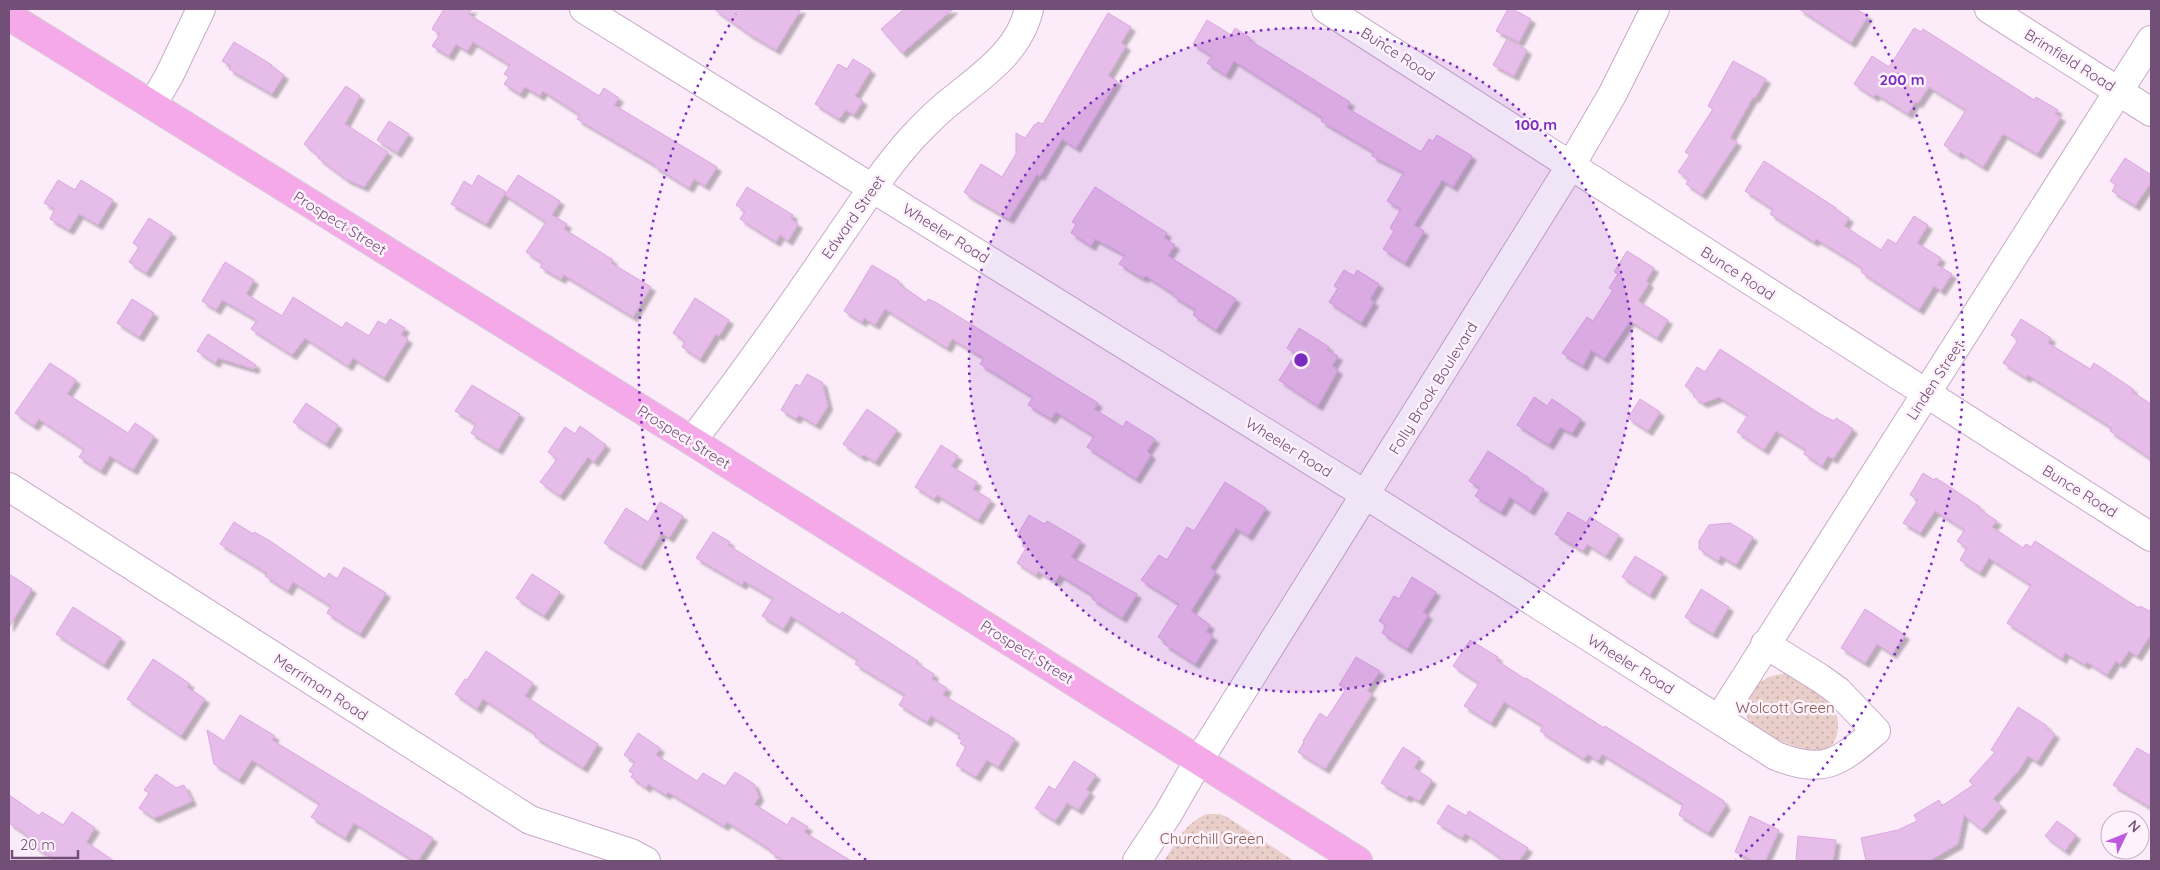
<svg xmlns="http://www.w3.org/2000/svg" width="2160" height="870" font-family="Quicksand,sans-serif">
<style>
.grass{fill:url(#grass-dots)}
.building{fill:#e6bde8;stroke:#dca6e1;filter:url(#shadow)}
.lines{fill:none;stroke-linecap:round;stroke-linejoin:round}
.minor-casing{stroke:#c7abc9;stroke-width:30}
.major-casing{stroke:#d5cad6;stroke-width:30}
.minor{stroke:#fff;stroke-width:28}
.major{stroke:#f5a9e8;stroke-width:28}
.ring{fill:none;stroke:#7b2cbf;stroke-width:2.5;stroke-dasharray:2.5 5}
.labels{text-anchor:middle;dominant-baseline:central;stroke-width:5;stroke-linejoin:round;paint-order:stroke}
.street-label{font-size:15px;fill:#724f76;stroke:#fef2fc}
.park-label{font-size:15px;fill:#865b4e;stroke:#fef2fc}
.centre{fill:#7b2cbf;stroke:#fef2fc;stroke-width:2.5}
.ring-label{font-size:15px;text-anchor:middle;font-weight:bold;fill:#7b2cbf;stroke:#fef2fc;stroke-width:5;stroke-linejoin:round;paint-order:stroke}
</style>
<defs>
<pattern id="grass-dots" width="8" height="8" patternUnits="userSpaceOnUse" patternTransform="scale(1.25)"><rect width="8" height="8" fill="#e9ceca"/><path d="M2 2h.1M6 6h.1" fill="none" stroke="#c1aaa9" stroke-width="1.8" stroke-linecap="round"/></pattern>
<filter id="shadow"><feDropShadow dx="4.5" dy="4.5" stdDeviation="1" flood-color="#0004"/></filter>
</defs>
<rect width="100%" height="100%" fill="#fcebf9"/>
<path class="grass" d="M1786,673C1806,685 1837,697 1838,724C1838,763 1804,750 1781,741C1759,732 1734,720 1751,692C1759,679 1771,676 1786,673Z
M1207,814H1219L1227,817L1294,861H1164C1176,842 1185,823 1207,814Z"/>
<path class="building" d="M444,9H472L468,14L599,96L604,88L619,98L614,105L717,167L705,186L694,179L689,188L654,166L655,165L577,119L580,115L543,91L540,96L525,87L520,94L504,84L509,77L504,74L510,65L473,42L467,51L456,44L449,56L432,46L440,34L432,29Z
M714,9H801L776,50L749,34Z
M904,9H953L902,53L881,29Z
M1508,9H1512L1531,19L1519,42L1496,31Z
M1799,9H1856L1868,16L1851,43Z
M1108,13L1131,27L1121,43L1126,46L1108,76L1117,81L1076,148L1062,139L1040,176L1037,174L1009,219L969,196L964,192L981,164L1002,177L1016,154V133L1025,138L1035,124L1036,125L1038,122L1043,124Z
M1207,20L1231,35L1235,28L1250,38L1249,40L1350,102L1347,108L1421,152L1429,139L1433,141L1437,135L1472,156L1453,187L1442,180L1414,225L1424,231L1405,263L1383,249L1394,231L1390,228L1401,209L1387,201L1404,172L1372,156L1374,152L1321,121L1323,118L1234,61L1226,75L1207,63L1212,56L1193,44Z
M1914,28L1921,32L1923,29L2034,100L2036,97L2058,110L2055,114L2061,117L2037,154L2003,134L1983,167L1960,152L1959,155L1944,145L1966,110L1929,87L1918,103L1915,102L1908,114L1876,94L1874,97L1854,84L1872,56L1889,67Z
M1507,39L1527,50L1514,76L1493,65Z
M234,42L272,65L271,66L284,75L272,94L232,71L229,69L231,66L222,61Z
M853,59L871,70L855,96L863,101L854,115L846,110L839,119L815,104L838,64L847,69Z
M1733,61L1766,79L1755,98L1753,97L1730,138L1737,142L1702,195L1686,184L1689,179L1678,172L1690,155L1685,152L1713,109L1708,106Z
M346,86L360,96L345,124L388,152L364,187L346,179L318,158L319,156L304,144Z
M389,121L409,134L397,153L377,140Z
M2125,158L2151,175V182L2135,206L2112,191L2116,185L2110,181Z
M1764,161L1836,208L1835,209L1849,218L1844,226L1881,250L1888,239L1896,244L1914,216L1928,225L1917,243L1941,258L1937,265L1952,274L1941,291L1934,286L1919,310L1861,272L1863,269L1852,261L1816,239L1814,242L1770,214L1773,209L1745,191Z
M478,175L506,192L486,224L451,204L464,181L472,186Z
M518,175L560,201L552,215L567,224L564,229L613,260L611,263L651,287L633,317L564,275L561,279L540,267L543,263L526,252L546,222L505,195Z
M58,180L75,190L81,180L113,200L98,225L79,214L69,230L50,219L55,209L44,203Z
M747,187L793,215L791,219L798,224L788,241L780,235L776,242L740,219L745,211L736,205Z
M1095,187L1167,233L1164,238L1175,245L1168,256L1236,299L1216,330L1193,315L1196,310L1173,296L1174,294L1146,276L1144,278L1139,276L1119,264L1125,255L1095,239L1091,246L1071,233L1076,224L1072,222Z
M149,218L172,233L146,273L129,262L139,247L133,243Z
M1627,251L1654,268L1646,281L1649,283L1638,301L1668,320L1657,338L1630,321L1604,359L1591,350L1583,366L1562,353L1587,317L1593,321L1613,290L1609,288L1618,274L1614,272Z
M225,262L254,280L246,294L282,316L293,297L342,328L346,322L369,336L378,321L386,325L390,319L405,328L401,335L408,339L384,378L353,358L348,366L305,338L292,355L251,329L257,320L222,300L216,310L202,301Z
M872,265L899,281L898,283L926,303L928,299L935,302L1098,403L1094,409L1123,427L1126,421L1155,439L1147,451L1151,455L1136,479L1087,447L1094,436L1056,412L1051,419L1028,405L1033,397L980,364L984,358L952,339L947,348L885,309L875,325L864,318L862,322L844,311Z
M1344,270L1354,276L1357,270L1379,284L1370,299L1374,302L1361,323L1329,302L1338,288L1334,286Z
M695,298L729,320L719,336L716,334L700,359L682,347L685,341L673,333Z
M132,299L154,313L139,337L117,323Z
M2021,319L2051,338L2048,343L2090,369L2094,363L2133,389L2132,392L2151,404V459L2110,431L2112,428L2076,405L2028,375L2026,378L2003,363L2018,340L2011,335Z
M1299,328L1329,347L1327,350L1338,356L1332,366L1338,370L1318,406L1279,380L1296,354L1287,348Z
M208,334L256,365L254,369L218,358L215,363L197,351Z
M1720,349L1820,414L1834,421L1836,418L1853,429L1833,459L1828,456L1822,466L1804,454L1806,450L1776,431L1764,450L1737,432L1748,415L1719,397L1703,403L1694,397L1693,392L1685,386L1697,367L1705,372Z
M50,363L76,380L67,394L128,433L135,423L154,436L133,470L110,456L101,471L79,457L84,449L39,419L34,426L15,413Z
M807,374L822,382L828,406L816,425L799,415L796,419L781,410L796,384L800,386Z
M472,385L520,414L498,450L471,433L476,424L455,411Z
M1534,397L1547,406L1552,399L1581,419L1572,433L1560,427L1549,445L1517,425Z
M1640,399L1660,412L1648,431L1628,418Z
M306,403L338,425L326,444L293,422Z
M867,409L897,430L875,462L864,455L862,457L843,444Z
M580,426L606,445L594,462L588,457L560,496L540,482L557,459L548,452L565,427L575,434Z
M941,445L958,456L951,466L977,482L973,489L991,500L978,520L937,495L934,499L915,487Z
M1488,451L1529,478L1528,480L1544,489L1530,511L1510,497L1501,512L1475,496L1480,488L1469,481Z
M1923,473L1934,480L1936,478L1980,507L1979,509L1997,521L1992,527L2023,548L2026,544L2031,547L2035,541L2129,602L2139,608L2140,606L2151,612V634L2137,656L2129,651L2120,664L2116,661L2107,675L2087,662L2085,665L2065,653L2062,659L2007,623L2031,585L1989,558L1980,573L1960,560L1967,548L1957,541L1965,530L1935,511L1920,533L1903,523L1918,500L1910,495Z
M1225,482L1266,508L1248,536L1236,528L1210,568L1216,572L1191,611L1210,625L1206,632L1213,636L1195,664L1164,644L1166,642L1158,637L1179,604L1141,580L1159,555L1167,560L1187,527L1194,531Z
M660,502L683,516L669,538L662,533L641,566L604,543L626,508L648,522Z
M1568,512L1586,523L1590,517L1619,535L1606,556L1587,544L1583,551L1555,534Z
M1029,515L1044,524L1047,521L1081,541L1071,557L1137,594L1122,618L1092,599L1094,596L1060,575L1055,582L1038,571L1036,575L1017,563L1026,548L1022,546L1025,541L1017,536Z
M234,522L253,534L254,532L270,541L325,579L329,573L337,579L344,567L386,593L360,634L327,613L331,606L293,582L288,591L265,576L267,573L220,544Z
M1730,523L1753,537L1736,565L1721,556L1718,561L1699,549V541L1709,525Z
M713,532L730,542L728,545L798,589L840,615L842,612L918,661L916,663L934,674L932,679L947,688L943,695L1015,739L998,767L987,760L976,777L956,765L966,747L960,743L962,741L958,738L960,734L931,716L927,722L899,705L905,695L855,664L858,660L791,616L783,629L762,616L773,598L744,581L742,585L696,558Z
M1635,556L1663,573L1650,595L1622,577Z
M9,574L32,589L9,627Z
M532,574L560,592L544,616L516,598Z
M1412,577L1436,592L1423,612L1428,615L1407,649L1382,633L1386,625L1379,621L1394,596L1399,599Z
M1701,589L1729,607L1713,634L1685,617Z
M73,607L121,638L104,665L56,634Z
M1865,609L1905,635L1892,654L1877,644L1865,663L1841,648Z
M1470,640L1498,657L1496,660L1525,679L1526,678L1604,728L1605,726L1724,801L1723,803L1726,805L1708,833L1679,815L1683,804L1602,754L1598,761L1588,754L1584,759L1540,731L1543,726L1504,702L1491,723L1464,706L1479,683L1453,666Z
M486,651L533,683L525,696L598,744L583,768L535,737L536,734L483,699L477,709L455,694L465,679L467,680Z
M1356,657L1380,671L1367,691L1372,694L1325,769L1298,752L1304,742L1303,741L1320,713L1327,718L1346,689L1339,685Z
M153,659L190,684L187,687L205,699L181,736L127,699Z
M2018,707L2047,726L2046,728L2055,734L2037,762L2028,756L2019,770L1993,799L2002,807L1982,830L1964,815L1958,844L1929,861H1866L1861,838L1898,830L1917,821L1914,815L1939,800L1942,806L1973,785L1969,781L1995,752L1991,750Z
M240,715L275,736L272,740L433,838L418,861H414L354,823L345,838L311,817L320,804L252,760L239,780L214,764L207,730L224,741Z
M638,733L660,748L656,755L697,781L703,773L725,786L735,772L754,784L759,797L754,804L787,825L792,817L808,827L804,832L851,861H785L770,852L771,850L727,822L724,826L668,792L666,795L648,784L646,788L631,777L633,774L629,771L635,762L624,755Z
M1403,747L1420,758L1414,768L1432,780L1419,801L1409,795L1407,798L1381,783Z
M2137,748L2151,756V808L2113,785Z
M1074,761L1096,775L1086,790L1090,792L1078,810L1067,803L1055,821L1035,808L1049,786L1055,790Z
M156,774L176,788L184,785L192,801L154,818L139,808L149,793L144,790Z
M9,795L39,816L42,812L63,825L72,812L95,828L86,842L114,861H57L37,848L25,838L27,835L9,823Z
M1448,805L1466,816L1469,811L1528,848L1519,861H1505L1465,833L1462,838L1437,823Z
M1750,816L1779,830L1765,861H1754L1735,852Z
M2057,821L2076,835L2065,851L2045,836Z
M1798,836L1836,840L1833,861H1796Z"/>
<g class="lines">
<g class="minor-casing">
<path id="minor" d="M584,9L1366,495L1776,756C1825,775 1839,762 1876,731L1838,691L1820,678L1765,644
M1326,9L2151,537
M1989,9L2151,112
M152,105L169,76L201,9
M692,441C738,381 782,320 825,257C853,217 879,175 912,138C926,123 940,109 956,97C987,72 1020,49 1029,9
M9,487L530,820L631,853L646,861
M1719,719L2151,40
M1137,861L1168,814L1199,760L1571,165L1612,95L1655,9"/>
</g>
<g class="major-casing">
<path id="major" d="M9,16L692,441L1358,861"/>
</g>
<use href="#minor" class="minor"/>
<use href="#major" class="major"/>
</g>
<circle cx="1301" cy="360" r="332" fill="#7b2cbf" fill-opacity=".12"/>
<g class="ring">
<circle cx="1301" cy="360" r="332"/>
<path d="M866 860A663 663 0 0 1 736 14M1866 14A663 663 0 0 1 1736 860"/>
</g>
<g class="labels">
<g class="street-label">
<text transform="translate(1398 54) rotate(33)">Bunce Road</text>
<text transform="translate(2070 60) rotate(32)">Brimfield Road</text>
<text transform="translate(853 217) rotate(-55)">Edward Street</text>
<text transform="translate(340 223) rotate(32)">Prospect Street</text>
<text transform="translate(946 233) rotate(32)">Wheeler Road</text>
<text transform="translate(1738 273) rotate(33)">Bunce Road</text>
<text transform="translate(1935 380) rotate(-57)">Linden Street</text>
<text transform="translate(1433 388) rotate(-58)">Folly Brook Boulevard</text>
<text transform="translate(684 437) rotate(32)">Prospect Street</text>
<text transform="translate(1289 447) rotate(32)">Wheeler Road</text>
<text transform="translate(2080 491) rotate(32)">Bunce Road</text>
<text transform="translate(1027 652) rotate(32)">Prospect Street</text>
<text transform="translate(1631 664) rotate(32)">Wheeler Road</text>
<text transform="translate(321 687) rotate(33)">Merriman Road</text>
</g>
<g class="park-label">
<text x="1785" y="707">Wolcott Green</text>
<text x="1212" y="838">Churchill Green</text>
</g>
</g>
<circle cx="1301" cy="360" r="8" class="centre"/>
<g class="ring-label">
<text x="1902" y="85">200 m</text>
<text x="1536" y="130">100 m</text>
</g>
<rect width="2160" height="870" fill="none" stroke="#724f76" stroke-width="20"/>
<g transform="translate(2125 835) rotate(47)"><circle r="24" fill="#fef2fc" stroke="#c6b1c6"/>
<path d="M0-4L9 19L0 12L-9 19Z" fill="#bd59dd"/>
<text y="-8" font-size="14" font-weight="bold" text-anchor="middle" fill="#724f76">N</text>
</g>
<path d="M12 850v8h66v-8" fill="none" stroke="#724f76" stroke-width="2.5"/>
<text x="20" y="850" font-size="15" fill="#724f76" stroke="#fef2fc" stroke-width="4" paint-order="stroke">20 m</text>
</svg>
